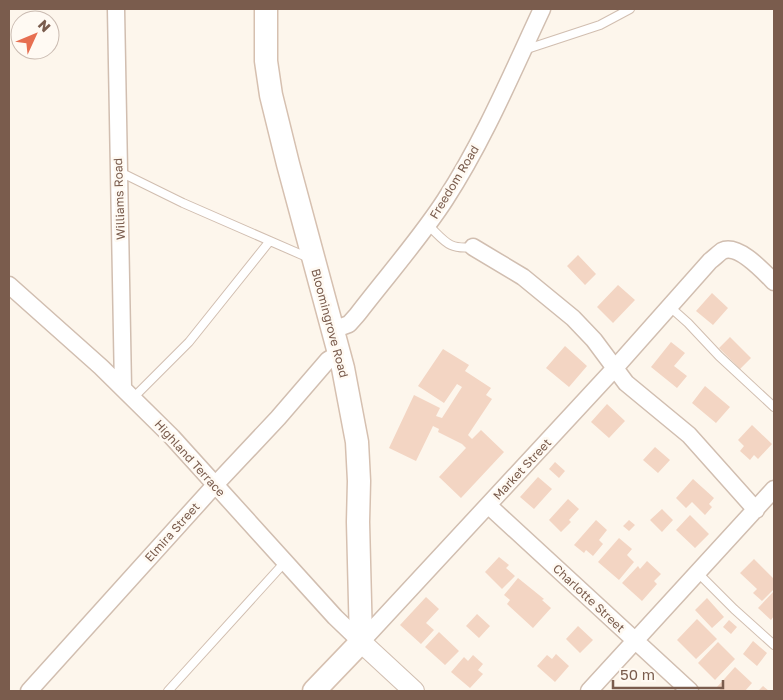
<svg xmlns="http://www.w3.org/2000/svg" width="783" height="700" font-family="'Golos Text',sans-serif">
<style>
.building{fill:#f3d5c3}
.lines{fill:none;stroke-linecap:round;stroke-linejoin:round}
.service-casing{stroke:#d1beb0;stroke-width:10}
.minor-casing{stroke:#d1beb0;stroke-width:19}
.tertiary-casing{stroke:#d1beb0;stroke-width:22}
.secondary-casing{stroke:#d6c0b0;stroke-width:25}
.service{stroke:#fff;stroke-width:8}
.minor{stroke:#fff;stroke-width:16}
.tertiary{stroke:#fff;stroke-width:20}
.secondary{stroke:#fff;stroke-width:22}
.labels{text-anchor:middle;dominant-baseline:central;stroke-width:5;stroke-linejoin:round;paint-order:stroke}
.street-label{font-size:12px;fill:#7a5c4d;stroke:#fffaf3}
</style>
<rect width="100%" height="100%" fill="#fdf6ec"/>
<path class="building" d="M578,255L596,274L585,285L567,266Z
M618,285L635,300L613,323L597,307Z
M712,293L728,308L713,325L696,311Z
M730,337L751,358L740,369L719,348Z
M671,342L685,353L674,366L687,376L677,388L651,367Z
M565,346L587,366L569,387L546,368Z
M443,349L469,365L465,371L491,388L486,395L492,399L468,435L472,439L481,430L504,452L461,498L439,477L466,448L462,444L438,432L439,429L433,426L416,461L389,448L414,395L440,408L436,416L442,418L462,387L457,384L444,403L418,386Z
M705,386L730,407L716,423L692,403Z
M607,404L625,421L609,438L591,422Z
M752,425L772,444L758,459L754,455L750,460L740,451L744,446L738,440Z
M655,447L670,460L658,473L643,460Z
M555,462L565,471L559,478L549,469Z
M538,477L552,489L534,509L520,497Z
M693,479L714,498L709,504L712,507L705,515L692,502L686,508L676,498Z
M568,499L579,509L569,520L571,522L561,532L549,520Z
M662,509L673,520L662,532L650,520Z
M690,515L709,534L695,548L676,530Z
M596,520L607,530L599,540L603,544L593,556L586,550L584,553L574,545Z
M629,520L635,525L629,531L623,526Z
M619,538L632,549L627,555L634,562L619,580L598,562Z
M499,557L509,565L506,568L515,576L502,589L485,572Z
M754,559L774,579V589L762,601L753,593L757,589L740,573Z
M647,561L661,574L654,581L657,584L642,601L622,583L638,566L640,569Z
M518,578L544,599L542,600L551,608L533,628L507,604L510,600L504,595Z
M774,591V616L771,620L758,608Z
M426,597L439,609L426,623L434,630L421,644L400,625Z
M707,598L724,617L712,628L695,610Z
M477,614L490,626L479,638L466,626Z
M697,619L717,639L696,659L677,640Z
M729,620L737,627L731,634L723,627Z
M578,626L593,640L580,653L566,639Z
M439,632L459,651L445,665L425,647Z
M753,641L767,653L757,666L743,654Z
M718,642L735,659L715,680L698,663Z
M556,654L569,666L555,682L537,666L547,655L552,659Z
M473,655L483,664L478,670L483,674L470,688L451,672L464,657L468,661Z
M735,667L752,683L745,691H722L717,687Z
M763,686L769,691H758Z"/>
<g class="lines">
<g class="service-casing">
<path id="service" d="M524,50L600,25L630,9
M120,172L183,203L309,258
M428,225C445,241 448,250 473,247
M670,307L688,323L719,356L774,407
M133,398L189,342L269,242
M698,573L734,609L774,645
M168,691L285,562"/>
</g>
<g class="minor-casing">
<path id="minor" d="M116,9L123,388
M473,247L523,277L573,318L594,340L626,383L689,435L756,510
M9,285L101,367L172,437L335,617L361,642L615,368L710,261C714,258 718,254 722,251C738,243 764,272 774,282
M333,330L349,324L357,315C386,277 419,240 445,200C484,140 512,73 542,9
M488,505L690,691
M29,691L215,485L278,418L328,360L338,354
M589,691L774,489"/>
</g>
<g class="tertiary-casing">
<path id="tertiary" d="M361,642L414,691"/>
</g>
<g class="secondary-casing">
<path id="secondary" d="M266,9V61L271,95L288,164L343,368L357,442L359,481L358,522L361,642L314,691"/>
</g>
<use href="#service" class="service"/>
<use href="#minor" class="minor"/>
<use href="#tertiary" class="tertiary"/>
<use href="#secondary" class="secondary"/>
</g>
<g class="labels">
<g class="street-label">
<text transform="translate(454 182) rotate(-59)">Freedom Road</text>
<text transform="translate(119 199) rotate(-92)">Williams Road</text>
<text transform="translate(330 323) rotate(75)">Bloomingrove Road</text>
<text transform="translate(190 458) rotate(48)">Highland Terrace</text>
<text transform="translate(522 469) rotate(-47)">Market Street</text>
<text transform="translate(172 532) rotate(-48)">Elmira Street</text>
<text transform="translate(589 598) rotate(43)">Charlotte Street</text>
</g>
</g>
<rect width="783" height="700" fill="none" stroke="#7a5c4d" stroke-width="20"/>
<g transform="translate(35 35) rotate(46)"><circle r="24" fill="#fffaf3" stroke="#cabbb1"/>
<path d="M0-4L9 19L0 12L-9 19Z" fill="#e76f51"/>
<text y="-8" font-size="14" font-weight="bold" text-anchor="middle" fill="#7a5c4d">N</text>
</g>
<path d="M613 680v8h110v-8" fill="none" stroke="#7a5c4d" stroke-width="2.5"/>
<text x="620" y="680" font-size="15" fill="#7a5c4d" stroke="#fffaf3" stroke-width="4" paint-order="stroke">50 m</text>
</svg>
